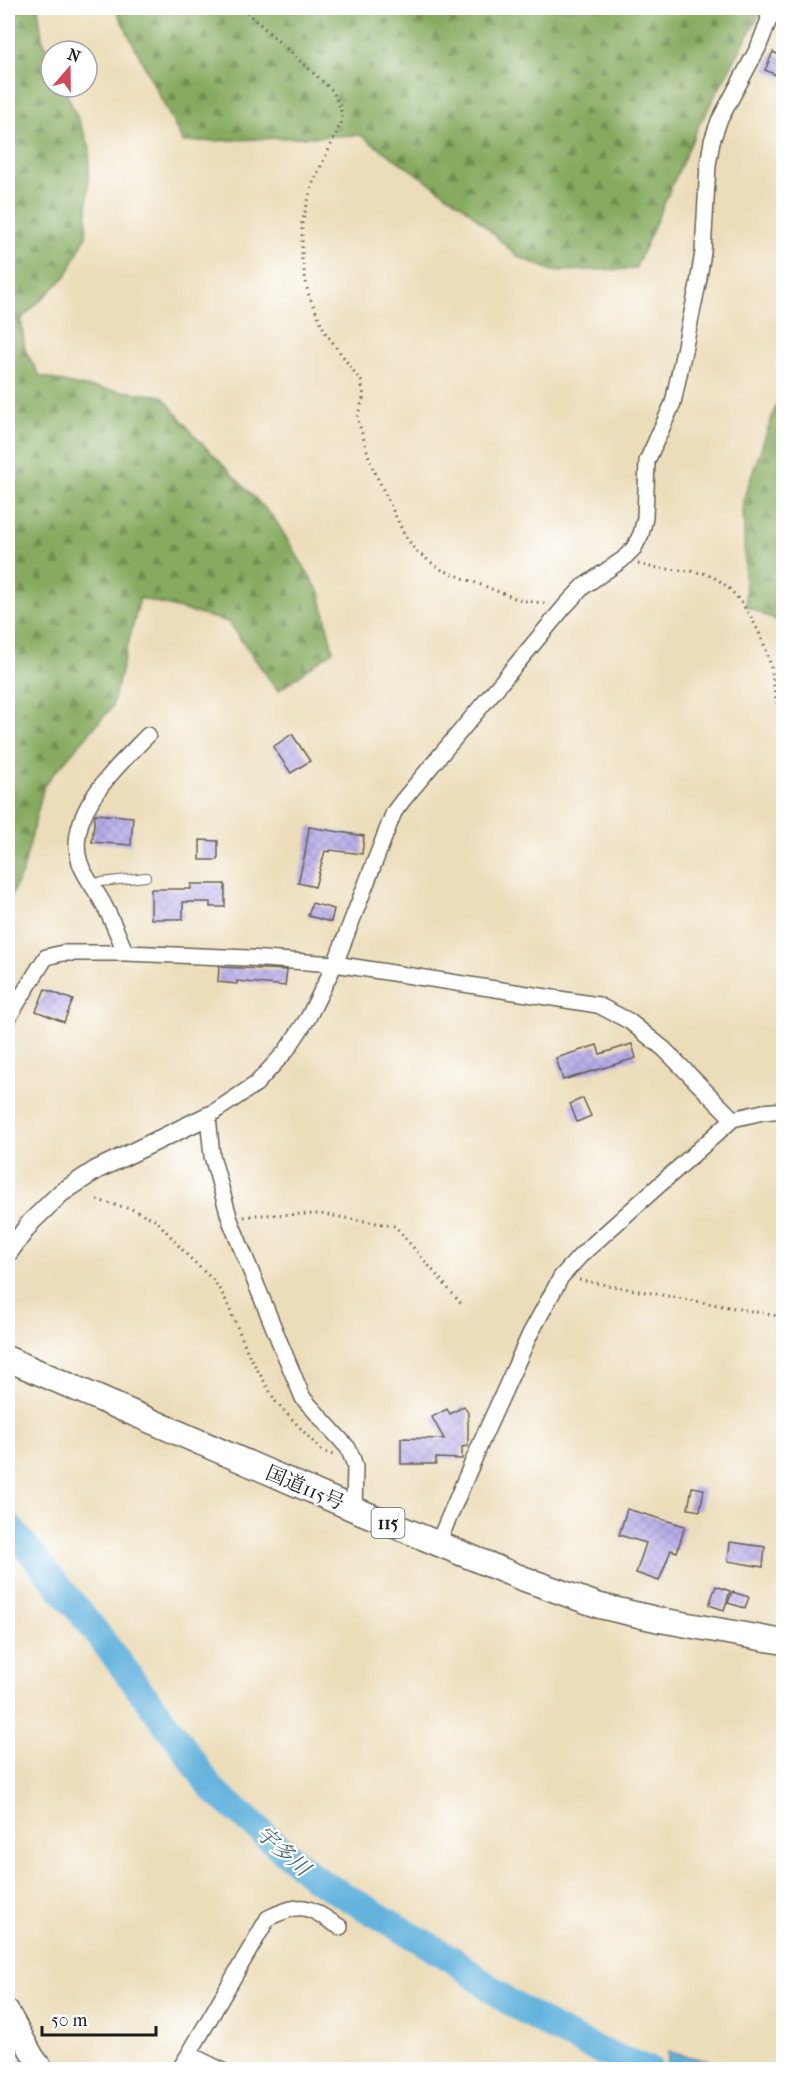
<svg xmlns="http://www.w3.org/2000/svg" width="791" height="2077" font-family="'IM FELL French Canon','Noto Serif JP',serif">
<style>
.forest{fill:url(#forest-firs);stroke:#51633e;stroke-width:1.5}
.water{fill:url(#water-waves);stroke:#40687c;stroke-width:1.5}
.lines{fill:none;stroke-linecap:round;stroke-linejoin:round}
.river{stroke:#63b3dd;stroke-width:27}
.building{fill:url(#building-cross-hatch)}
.service-casing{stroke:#656053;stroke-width:10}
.minor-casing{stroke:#656053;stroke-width:18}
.tertiary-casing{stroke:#656053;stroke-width:21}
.secondary-casing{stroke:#656053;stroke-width:24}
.trunk-casing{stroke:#656053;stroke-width:27}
.path{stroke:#656053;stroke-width:3;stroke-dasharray:1.5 4.5;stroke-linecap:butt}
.service{stroke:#fff;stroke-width:8}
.minor{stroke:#fff;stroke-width:15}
.tertiary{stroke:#fff;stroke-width:18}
.secondary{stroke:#fff;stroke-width:21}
.trunk{stroke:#fff;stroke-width:24}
.labels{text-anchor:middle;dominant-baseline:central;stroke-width:4.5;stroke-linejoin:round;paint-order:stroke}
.shield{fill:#fff;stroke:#606060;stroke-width:1.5}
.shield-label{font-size:18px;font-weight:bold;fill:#1c1c1c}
.street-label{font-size:20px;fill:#1c1c1c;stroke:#fff}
.water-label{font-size:21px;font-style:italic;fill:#3c6073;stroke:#fff}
</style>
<defs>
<pattern id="forest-firs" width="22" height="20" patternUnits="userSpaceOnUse" patternTransform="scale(1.5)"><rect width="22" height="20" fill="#86aa5f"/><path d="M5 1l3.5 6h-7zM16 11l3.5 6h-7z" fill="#6d8a4e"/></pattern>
<pattern id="water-waves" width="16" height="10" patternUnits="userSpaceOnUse" patternTransform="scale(1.5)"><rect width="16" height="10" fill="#63b3dd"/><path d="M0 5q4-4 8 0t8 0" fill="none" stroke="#5599bd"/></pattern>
<pattern id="building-cross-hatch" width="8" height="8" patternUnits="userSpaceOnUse" patternTransform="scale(1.5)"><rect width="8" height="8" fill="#b8ace8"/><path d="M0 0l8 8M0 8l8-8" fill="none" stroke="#9e93c6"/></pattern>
</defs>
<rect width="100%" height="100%" fill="#fff"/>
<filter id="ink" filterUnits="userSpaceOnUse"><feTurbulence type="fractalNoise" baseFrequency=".0167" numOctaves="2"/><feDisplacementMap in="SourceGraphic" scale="12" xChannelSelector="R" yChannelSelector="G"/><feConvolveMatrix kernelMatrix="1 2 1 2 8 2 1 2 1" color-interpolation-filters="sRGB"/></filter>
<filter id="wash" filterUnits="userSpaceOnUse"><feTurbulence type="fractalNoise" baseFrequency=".008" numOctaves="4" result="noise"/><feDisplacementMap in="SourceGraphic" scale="24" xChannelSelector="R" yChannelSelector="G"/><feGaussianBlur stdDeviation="1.35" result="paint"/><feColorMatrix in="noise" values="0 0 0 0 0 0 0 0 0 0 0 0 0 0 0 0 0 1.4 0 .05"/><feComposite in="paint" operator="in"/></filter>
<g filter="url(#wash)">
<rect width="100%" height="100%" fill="#ecddba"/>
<path class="forest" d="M8,8H38L42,38L51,58V87H64L90,147L86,236L66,276L21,319L25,350L40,376L79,386L162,396L194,435L274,518L320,593L333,651L278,691L228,622L140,598L112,707L44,785L23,871L8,902Z
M115,8H763L698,127L635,269L553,271L517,256L466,208L360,135L183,142Z
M783,386V624L746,606L743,500Z"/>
<path class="water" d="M668,2052L745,2069H668Z"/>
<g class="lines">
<path class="river" d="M8,1525L90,1624L181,1744L211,1788L316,1879L452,1959L506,2000L556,2030L602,2052L650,2070"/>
</g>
<g id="blocks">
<path class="building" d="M773,52L783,57V78L765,70Z
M292,734L310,761L291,773L273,747Z
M95,814L133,817L131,845L92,842Z
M309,827L364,836L362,854L330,850V852L325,851L315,887L298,883L305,854Z
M200,840L218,841V860H200Z
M191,884H225V907H210V902H183V919H151V889H191Z
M312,903L334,909L331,922L308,916Z
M219,967L287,970L285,986L237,981V984L218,982Z
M45,989L73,1000L64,1022L36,1011Z
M632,1044L636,1058L563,1080L556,1058L597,1045L600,1054Z
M583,1098L591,1116L577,1122L570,1104Z
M464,1406L468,1413V1446L462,1447V1459L436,1458V1464H401V1438L444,1439L432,1417L447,1409L450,1414Z
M692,1487L704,1489L700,1511L688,1509Z
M627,1509L685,1526L677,1552L671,1550L659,1581L636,1573L646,1543L619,1535Z
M730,1542L765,1547L763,1567L728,1561Z
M716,1586L730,1591L724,1610L709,1605Z
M732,1592L749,1597L745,1608L728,1603Z"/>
</g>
</g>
<g filter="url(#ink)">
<use href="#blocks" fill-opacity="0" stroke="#656053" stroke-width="1.5"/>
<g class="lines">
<g class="service-casing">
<path id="service" d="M92,883L146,877"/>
</g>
<g class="minor-casing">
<path id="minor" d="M148,735C117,767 64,814 80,863C85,878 98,892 105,907C113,922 119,938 126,953L249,958L335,964L598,1005L629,1021L664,1049L733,1119
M8,1018L46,957L63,953H126
M354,1509L355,1467L353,1460L348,1448L303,1398L280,1343L230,1220L212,1156L208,1116L256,1084L286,1051L308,1018L335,964L394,812L403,800L565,606L584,586L622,560L634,548L641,534L645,518L647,461L673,403L698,284L703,252L708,165L712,141L719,121L758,48L770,17
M438,1543L483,1438L530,1334L561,1277L581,1255L733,1119L763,1112L784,1110
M189,2054L268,1918C305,1900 307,1907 340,1927
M179,2070L189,2054L221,2070"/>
</g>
<g class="tertiary-casing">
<path id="tertiary" d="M770,17L775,8
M8,1253L31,1222L61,1193L96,1170L208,1116"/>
</g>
<g class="secondary-casing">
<path id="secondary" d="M8,2011L33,2056L43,2070"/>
</g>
<g class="trunk-casing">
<path id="trunk" d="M8,1359L354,1509L519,1577L600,1606L660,1620L784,1642"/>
</g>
<path class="path" d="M242,8L332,90L341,108V123L313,183L302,223V259L308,293L325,332L361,381L364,396L357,417L371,464L404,534L416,551L440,569L520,600L549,604
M638,564C659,570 681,569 702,573C734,580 759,626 768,656C775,676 772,700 784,718
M97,1200L134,1210L156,1220L187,1255L214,1281L225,1298L249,1355L276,1402L321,1450L335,1456
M244,1217L256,1215L321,1214L395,1226L463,1306
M579,1280L784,1317"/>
<use href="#service" class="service"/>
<use href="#minor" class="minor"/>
<use href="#tertiary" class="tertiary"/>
<use href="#secondary" class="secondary"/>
<use href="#trunk" class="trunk"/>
</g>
</g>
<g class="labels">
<rect class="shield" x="371.5" y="1508" width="33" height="30" rx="4.5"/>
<g class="shield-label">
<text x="388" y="1523">115</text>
</g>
<g class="street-label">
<text transform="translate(305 1488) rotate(23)">国道115号</text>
</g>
<g class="water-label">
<text transform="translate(283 1851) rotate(41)">宇多川</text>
</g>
</g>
<rect width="791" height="2077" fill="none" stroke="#fff" stroke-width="30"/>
<g transform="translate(69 69) rotate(20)"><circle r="28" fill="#ffffff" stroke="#a4a4a4" stroke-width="1.5"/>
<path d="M0-4.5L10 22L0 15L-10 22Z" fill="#d1495b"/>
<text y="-9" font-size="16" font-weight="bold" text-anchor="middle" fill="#1c1c1c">N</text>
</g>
<path d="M42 2026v9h114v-9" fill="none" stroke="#1c1c1c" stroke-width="3"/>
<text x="51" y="2026" font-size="18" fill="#1c1c1c" stroke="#ffffff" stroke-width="4.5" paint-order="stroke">50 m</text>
</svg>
